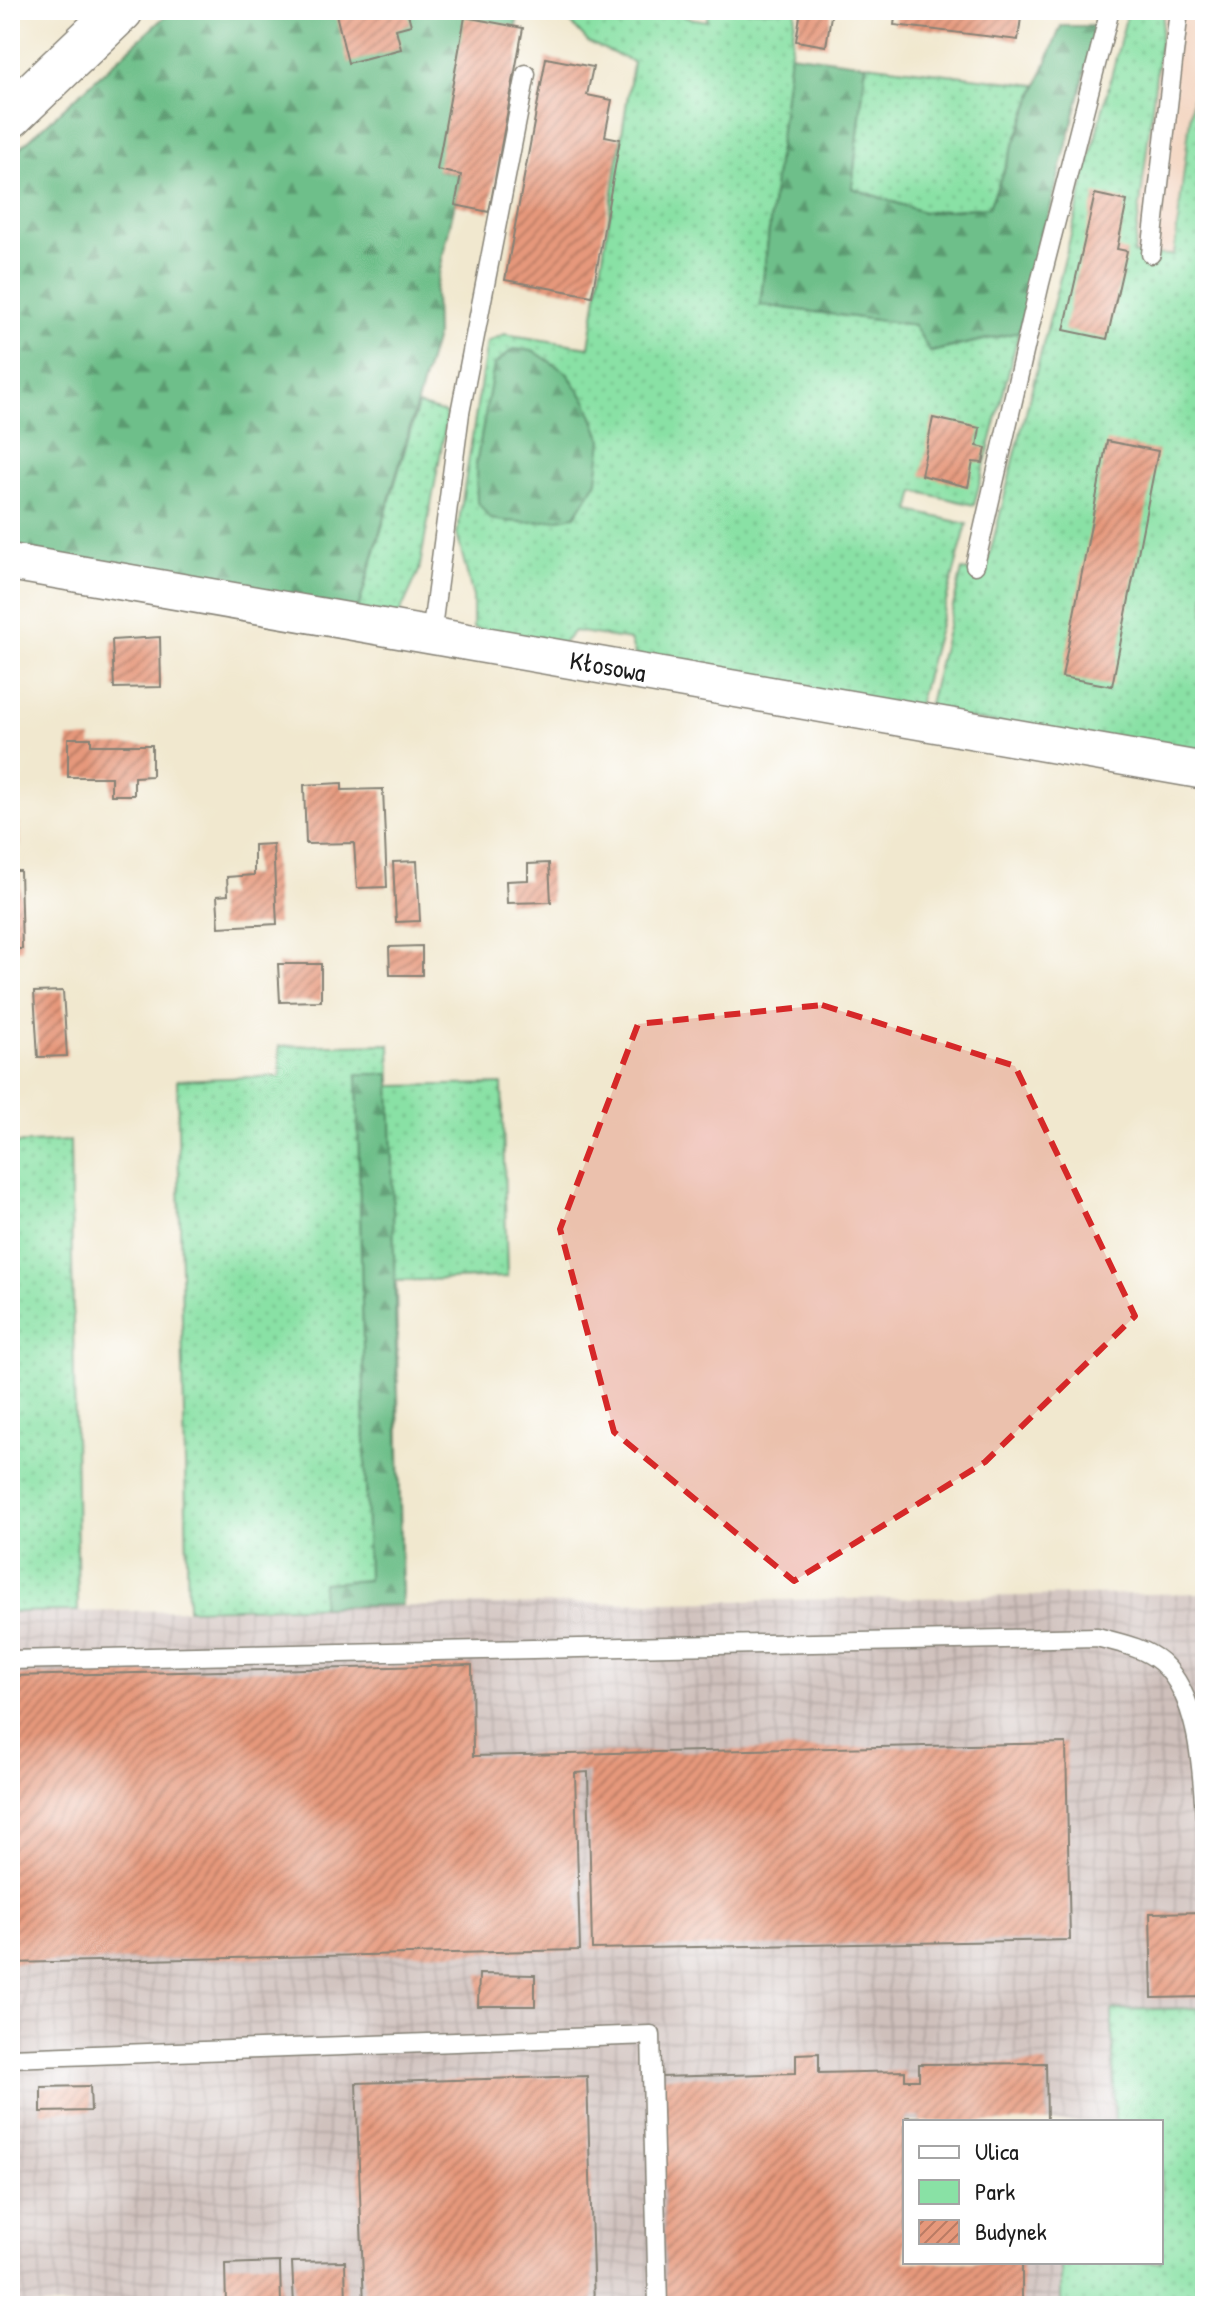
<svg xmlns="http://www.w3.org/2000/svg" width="1215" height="2316" font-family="'Patrick Hand',sans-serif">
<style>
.built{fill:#f3d4bf}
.industrial{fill:url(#industrial-grid)}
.green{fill:url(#green-dots);stroke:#527e60;stroke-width:2}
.forest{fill:url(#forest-firs);stroke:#456e53;stroke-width:2}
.building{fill:url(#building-hatch)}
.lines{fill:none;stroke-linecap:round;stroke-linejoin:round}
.service-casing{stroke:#868276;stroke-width:21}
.minor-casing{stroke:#868276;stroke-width:39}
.tertiary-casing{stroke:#868276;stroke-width:47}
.service{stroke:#fff;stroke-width:18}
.minor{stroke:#fff;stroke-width:36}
.tertiary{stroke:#fff;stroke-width:44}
.marked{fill:#d62828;fill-opacity:0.2;stroke:#d62828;stroke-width:6;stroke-dasharray:16 10;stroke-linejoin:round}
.labels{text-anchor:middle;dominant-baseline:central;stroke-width:6;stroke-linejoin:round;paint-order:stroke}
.street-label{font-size:26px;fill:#1c1c1c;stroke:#fff}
</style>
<defs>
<pattern id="industrial-grid" width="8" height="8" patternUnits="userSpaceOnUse" patternTransform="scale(2)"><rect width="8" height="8" fill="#cfc0bb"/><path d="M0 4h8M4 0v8" fill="none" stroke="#b1a4a0"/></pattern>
<pattern id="green-dots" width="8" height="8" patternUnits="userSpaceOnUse" patternTransform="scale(2)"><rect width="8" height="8" fill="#89e1a5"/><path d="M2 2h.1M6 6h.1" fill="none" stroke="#76c08d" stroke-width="1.8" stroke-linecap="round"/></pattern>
<pattern id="forest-firs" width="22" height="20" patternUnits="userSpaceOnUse" patternTransform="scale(2)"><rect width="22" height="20" fill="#6ebf8a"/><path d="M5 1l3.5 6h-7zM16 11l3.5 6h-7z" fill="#5a9a70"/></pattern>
<pattern id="building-hatch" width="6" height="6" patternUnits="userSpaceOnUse" patternTransform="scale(2)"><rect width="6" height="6" fill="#e6987b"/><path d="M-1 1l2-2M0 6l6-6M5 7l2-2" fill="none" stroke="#ba7b64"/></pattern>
</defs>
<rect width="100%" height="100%" fill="#fff"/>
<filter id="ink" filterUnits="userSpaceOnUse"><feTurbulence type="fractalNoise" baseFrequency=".0125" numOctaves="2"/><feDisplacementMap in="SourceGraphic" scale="16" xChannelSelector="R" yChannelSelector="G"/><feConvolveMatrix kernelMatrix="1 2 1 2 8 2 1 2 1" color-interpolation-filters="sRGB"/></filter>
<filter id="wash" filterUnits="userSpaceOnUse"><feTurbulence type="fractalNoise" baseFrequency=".006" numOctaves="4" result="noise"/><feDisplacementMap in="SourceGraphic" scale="32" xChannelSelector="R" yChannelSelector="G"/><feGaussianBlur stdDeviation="1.8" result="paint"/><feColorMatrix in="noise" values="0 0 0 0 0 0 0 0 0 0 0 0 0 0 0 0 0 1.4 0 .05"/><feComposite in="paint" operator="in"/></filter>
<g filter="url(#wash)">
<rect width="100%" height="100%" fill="#f1e8cf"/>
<path class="built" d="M1164,10H1205V76L1195,77L1174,255L1134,254Z"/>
<path class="industrial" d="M1205,1593V2008L1112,2010L1115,2122H905V2262H1061V2306H10V1613Z"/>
<path class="green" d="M559,10H684V17L707,21L708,10H796L760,305L914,325L931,352L1019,332L974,505L915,491L910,511L967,524L917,709L637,661L630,640L574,631L559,648L473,628V597L457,534L487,342L504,334L589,347L633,62L588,42Z
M1128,10H1164L1134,254L1174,255L1195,76H1205V756L927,712L962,570L985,573Z
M866,64L1037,85L990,207L923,212L852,188Z
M418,405L445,413L446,423L419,571L399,615L358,609Z
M390,1044L391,1086L502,1084L507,1277L396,1281L402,1605L188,1609L177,1080L281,1076L279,1046Z
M70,1141L78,1611L10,1612V1144Z
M1205,2008V2306H1061V2262H1161V2122H1115L1112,2010Z"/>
<path class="forest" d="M172,10H519L516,27L438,170L461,175L435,292L436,336L358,609L10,548V157Z
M1061,26H1097L1019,332L930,352L914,325L760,305L790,54L866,64L852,188L923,212L989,207Z
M513,349L534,351L567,373L587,402L602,440L597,481L575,516C546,522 520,525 490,519L477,501L476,465L494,365Z
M357,1074H390L402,1605L321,1607L323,1583L368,1580Z"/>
<g id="blocks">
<path class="building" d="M353,10H407L411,25L396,29L401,49L348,63L336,14Z
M801,10H832L826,46L796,41Z
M896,10H1022L1018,40L894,25Z
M465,17L523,28L489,212L455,205L461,175L437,170Z
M546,58L593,67L587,95L612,100L605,136L620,139L592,296L505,280Z
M1095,194L1127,201L1117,249L1127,251L1107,339L1064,330Z
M933,418L980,428L977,446L986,448L983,463L973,462L968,487L921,475Z
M1107,441L1158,451L1112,686L1062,677Z
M160,637L161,687L114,688L112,640Z
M68,738H91V745H152V776L134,777V795H111V777H68Z
M342,783V790L383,789L387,887L357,888L354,843L306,844L304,785Z
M10,823H19L20,846H14L15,871H20L22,949H10Z
M273,844L277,924L219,927L217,896L228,895L227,877L254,875V845Z
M417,861L420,921L396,922L393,862Z
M549,863L551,902L507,903L506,881L528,880V864Z
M422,946V975H390L389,947Z
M278,964H321V1001L280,1002Z
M63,991L67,1056L38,1057L34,992Z
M472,1665L473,1756L1066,1743L1070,1940L592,1949L588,1772L575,1773L580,1950L10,1963V1676Z
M1205,1912V1997L1152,1998L1150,1913Z
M479,1974L535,1975V2006H478Z
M819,2053V2073L905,2071V2080H919V2064L1046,2063L1047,2122H920V2117H906L905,2122V2262H1022V2306H666L661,2077L796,2073V2054Z
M587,2076L594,2306H364L356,2083Z
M90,2086L91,2111L41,2112V2087Z
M345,2261L346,2306H294L292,2262Z
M280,2262L281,2306H226L225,2264Z"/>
</g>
</g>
<g filter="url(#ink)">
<use href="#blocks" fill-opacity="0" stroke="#868276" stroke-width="2"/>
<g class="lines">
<g class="service-casing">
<path id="service" d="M1151,254L1179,10
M975,565L1040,283L1110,10
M431,636L460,413L526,74
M10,1660L1097,1637C1119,1643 1143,1647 1161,1662C1199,1696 1202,1769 1205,1816
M10,2058L651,2035L658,2306"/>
</g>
<g class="minor-casing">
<path id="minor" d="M10,562L1205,771"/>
</g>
<g class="tertiary-casing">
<path id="tertiary" d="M10,116L121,10"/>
</g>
<use href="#service" class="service"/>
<use href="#minor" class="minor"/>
<use href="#tertiary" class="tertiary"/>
</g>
</g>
<path class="marked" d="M822,1005L1015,1066L1135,1316L985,1462L794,1581L614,1432L560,1229L638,1024Z"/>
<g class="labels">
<g class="street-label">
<text transform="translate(608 666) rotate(10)">Kłosowa</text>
</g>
</g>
<rect width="1215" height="2316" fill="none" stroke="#fff" stroke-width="40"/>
<rect x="903" y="2120" width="260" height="144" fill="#ffffff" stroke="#a4a4a4" stroke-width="2"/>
<rect x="919" y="2146" width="40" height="12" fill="#ffffff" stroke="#a4a4a4" stroke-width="2"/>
<text x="975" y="2160" font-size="24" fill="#1c1c1c">Ulica</text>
<rect x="919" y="2180" width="40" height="24" fill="#89e1a5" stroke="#a4a4a4" stroke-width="2"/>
<text x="975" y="2200" font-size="24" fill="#1c1c1c">Park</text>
<rect x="919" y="2220" width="40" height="24" fill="url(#building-hatch)" stroke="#a4a4a4" stroke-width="2"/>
<text x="975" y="2240" font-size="24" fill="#1c1c1c">Budynek</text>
</svg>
